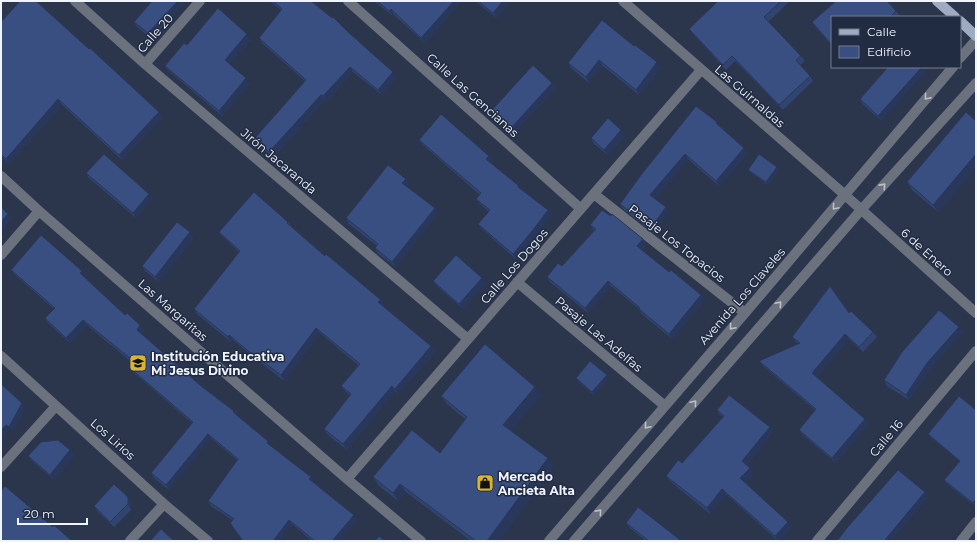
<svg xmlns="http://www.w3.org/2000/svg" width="977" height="542" font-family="Montserrat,sans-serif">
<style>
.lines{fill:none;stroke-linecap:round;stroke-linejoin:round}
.minor{stroke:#6b717d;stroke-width:10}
.major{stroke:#9fabc3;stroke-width:10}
.wall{fill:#31446f}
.shaded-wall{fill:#28375a}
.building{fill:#394f81;stroke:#28375a}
.oneway{stroke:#bbc0ca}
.labels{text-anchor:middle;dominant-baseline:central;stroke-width:3;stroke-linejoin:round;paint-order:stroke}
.street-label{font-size:12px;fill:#f0f4fd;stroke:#212c42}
.poi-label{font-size:12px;font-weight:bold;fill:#f0f4fd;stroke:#212c42;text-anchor:start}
</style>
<rect width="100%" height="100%" fill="#2b364d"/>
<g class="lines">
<path class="minor" d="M75,1L145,64L468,339
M348,1L581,209
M623,1L845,195L976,313
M960,58L976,40
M145,64L200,1
M1,176L39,211L347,479L421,541
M594,194L745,313
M1,255L39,211
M517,282L665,406
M1,356L164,504L208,541
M1,467L56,406
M347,479L701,70
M130,541L164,504
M549,541L745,313L953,67
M574,541L861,210L976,83
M817,541L976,351
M961,541L976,522"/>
<path class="major" d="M937,1L955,17
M960,21L976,36"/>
</g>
<path class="wall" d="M152,1H186L152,39L137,27L134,22Z
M270,1H311L348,32L397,77L382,95L353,72L327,102L325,100L273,158L257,144L254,139L305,81L262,43L259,38L281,10Z
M374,1H462L425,43L394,15L393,16Z
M475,1H511L497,18Z
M718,1H790L768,22L801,56L805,61L800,65L810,76L813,81L783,110L735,61L726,70L693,34L689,29Z
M836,1H887L896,11L900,16L899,17H832V46L816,28L812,22Z
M602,20L661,68L639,95L603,66L589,83L571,68L568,63Z
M1,22L163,117L122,160L62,105L9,164L4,159L1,162Z
M251,40L229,64L250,84L222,116L169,71L165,66L187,45Z
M888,67L882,121L863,105L860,99Z
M552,83L556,88L514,133L495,115L492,110Z
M976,121V168L938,212L912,190L907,182Z
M720,127L748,153L719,186L688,159L655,199L666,207L669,212L654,233L623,209L620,204Z
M621,130L625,136L608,155L594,144L591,138Z
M419,140L489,156L493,161L491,163L521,189L548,210L551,215L536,235L516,259L482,229L478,224L489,212L480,204L476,199L480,195L423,145Z
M748,170H779L768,185L750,172Z
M86,173L153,198L136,218L89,178Z
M409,184L407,187L435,208L438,213L396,267L378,254L375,248L377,246L349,224L346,218Z
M288,222L292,227L325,256L384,305L383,306L431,346L435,352L398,394L395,391L347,450L327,434L324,429L350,395L345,391L341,386L358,365L320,333L284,381L251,355L233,340L231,342L197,314L194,309L239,252L223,237L219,232Z
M590,225L646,244L642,250L669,272L701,295L705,300L672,339L642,314L639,309L611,286L588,313L550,282L547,277L562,266L594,230Z
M194,238L159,282L145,271L142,266Z
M11,270L85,275L84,277L125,315L144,330L141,333L201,386L234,411L237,416L271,446L357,519L340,541H312L292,524L280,541H243L233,528L232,520L211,506L208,501L237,460L211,438L169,490L154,478L151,473L192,423L134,373L131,369L135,365L87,325L70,343L48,323L45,318L54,309L15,275Z
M433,281L486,283L463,309L437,286Z
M849,313L873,332L877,337L863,352L849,339L817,377L868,424L836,463L803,435L799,430L815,410L763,366L759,361L799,344L796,342L792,337Z
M959,327L963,332L931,368L909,400L887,386L884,380Z
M607,375L609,378L594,395L578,381L576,378Z
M541,395L511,430L554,466L499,541H471L406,492L398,501L378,485L373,477L440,453L465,419L447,404L441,396Z
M717,410L770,427L773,432L747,465L753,474L745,482L792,527L779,541H778L726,494L710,514L670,481L666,476L682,463L723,417L720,415Z
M976,410V505L975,506L946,483L944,480L960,461L930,437L928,434Z
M70,450L74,456L54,480L32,461L28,456Z
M128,497L131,502V510L114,527L97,511L94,506Z
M626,523L679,539L680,541H646L630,528Z"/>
<path class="shaded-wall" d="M178,1H186L152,39L148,33Z
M454,1H462L425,43L421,38Z
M503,1H511L497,18L493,13Z
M391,9L394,15L393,16L389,11Z
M247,34L251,40L228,66L225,60Z
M599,60L603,66L589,83L586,77Z
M657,62L661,68L639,95L636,90Z
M350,67L353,72L327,102L323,96Z
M922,67H930L882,121L878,116Z
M393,72L397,77L382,95L378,90Z
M246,78L250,84L222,116L219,111Z
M552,83L556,88L514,133L511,128Z
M321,95L325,100L273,158L269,152Z
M58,99L62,105L9,164L6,159Z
M159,112L163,117L122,160L119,155Z
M621,130L625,136L608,155L604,150Z
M744,148L748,153L719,186L716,181Z
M685,154L688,159L654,200L650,195Z
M976,154V168L938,212L933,205Z
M1,155L4,159L1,162Z
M489,156L493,161L490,164L486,159Z
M777,167L779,170L768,185L766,182Z
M406,179L409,184L406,188L402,183Z
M149,194L153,198L136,218L133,213Z
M666,207L669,212L654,233L651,228Z
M435,208L438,213L396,267L392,262Z
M548,210L551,215L536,235L516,259L513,254Z
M8,214L12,219L1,232V222Z
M190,232L194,238L159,282L155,277Z
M643,239L646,244L641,251L637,246Z
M82,271L85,275L83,277L80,273Z
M482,278L486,283L463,309L459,304Z
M608,281L611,286L588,313L585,308Z
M701,295L705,300L672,339L669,334Z
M381,300L384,305L382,307L378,302Z
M83,320L87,325L70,343L66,338Z
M140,325L144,330L140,334L137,330Z
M959,327L963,332L931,368L909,400L906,395L927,363Z
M316,328L320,333L284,381L281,375Z
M845,334L849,339L816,378L812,373Z
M229,335L233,340L231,342L228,337Z
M431,346L435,352L398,394L395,389Z
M607,375L609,378L594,395L592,392Z
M392,386L395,391L347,450L343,444Z
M535,387L541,395L509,433L503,425Z
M22,403L26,408L13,432L9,427Z
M865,419L868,424L836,463L832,458Z
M6,425L10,430L1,440V430Z
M770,427L773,432L746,466L742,461Z
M208,434L211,438L169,490L166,485Z
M70,450L74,456L54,480L50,475Z
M548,458L554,466L499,541H487Z
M750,468L753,474L744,484L740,478Z
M311,477L314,482L313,484L309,479Z
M400,484L406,492L398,501L393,493Z
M722,489L726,494L710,514L707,508Z
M925,492L929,497L891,541H884Z
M128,497L131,502V510L128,504Z
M976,499V505L975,506L973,503Z
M354,515L357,519L340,541H332Z
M289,520L292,524L280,541H273Z
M788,522L792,527L779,541H778L775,536Z"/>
<path class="building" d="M20,1H36L89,49L90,48L159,112L119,155L58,99L6,159L1,154V22Z
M152,1H178L148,33L134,22Z
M273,1H311L332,18L333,17L348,32L393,72L378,90L350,67L323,96L321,95L269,152L254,139L306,80L259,38L282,9Z
M377,1H454L421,38L391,9L389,11Z
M478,1H503L493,13Z
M718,1H781L764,17L801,56L796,60L810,76L779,105L732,56L723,65L689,29Z
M836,1H887L896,11L890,17H832V45L812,22Z
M218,8L247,34L225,60L246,78L219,111L165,66L184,43L187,45Z
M602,20L634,46L635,45L657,62L636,90L599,60L586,77L568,63Z
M533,65L552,83L511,128L492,110Z
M888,67H922L878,116L860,99Z
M696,106L717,122L716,123L744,148L716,181L685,154L650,195L666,207L651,228L620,204L641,175Z
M966,112L976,121V154L933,205L907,182Z
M441,114L489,156L486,159L519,186L518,187L548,210L533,230L513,254L478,224L490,210L476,199L481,193L419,140Z
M608,118L621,130L604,150L591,138Z
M104,154L149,194L133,213L86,173Z
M759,154L777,167L766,182L748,170Z
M388,165L406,179L402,183L435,208L392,262L375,248L378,244L346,218Z
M254,192L288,222L287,223L325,256L326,254L381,300L378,302L431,346L395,389L392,386L343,444L324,429L351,394L341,386L360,364L316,328L281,375L247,350L229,335L228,337L194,309L240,251L219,232Z
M1,207L8,214L1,222Z
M602,210L611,216L612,214L643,239L637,246L669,272L671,270L701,295L669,334L639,309L640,308L608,281L585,308L547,277L558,263L562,266L596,229L590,225Z
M177,222L190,232L155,277L142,266Z
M41,235L82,271L80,273L125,315L127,313L140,325L137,330L201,386L234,411L233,412L268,441L267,443L311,477L309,479L354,515L332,541H315L289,520L273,541H243L230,523L234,519L208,501L238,459L208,434L166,485L151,473L193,422L131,369L136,363L83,320L66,338L45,318L55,308L11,270Z
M456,255L482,278L459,304L433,281Z
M830,286L849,313L851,311L873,332L859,347L845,334L812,373L865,419L832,458L799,430L816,409L759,361L800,343L792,337Z
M939,310L959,327L927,363L906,395L884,380L902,352Z
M485,344L535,387L503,425L548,458L487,541H476L400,484L393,493L373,477L412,430L440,453L467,417L441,396Z
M590,361L607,375L592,392L576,378Z
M1,384L22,403L9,427L6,425L1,430Z
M729,395L770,427L742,461L750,468L740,478L788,522L775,536L722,489L707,508L666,476L678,460L682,463L724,416L717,410Z
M959,396L976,410V499L973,503L944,480L960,461L928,434Z
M58,440L70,450L50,475L28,456L41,442Z
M898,470L925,492L884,541H837L846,529Z
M114,484L128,497V504L110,522L94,506Z
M5,486L53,527L54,525L72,541H1V491Z
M638,507L679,539L678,541H649L626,523Z
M161,529L174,541H150Z
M379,536L385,541H375Z"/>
<defs><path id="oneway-chevron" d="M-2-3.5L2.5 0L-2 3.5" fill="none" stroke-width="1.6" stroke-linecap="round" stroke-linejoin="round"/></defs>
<g class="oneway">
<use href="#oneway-chevron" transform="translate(927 97) rotate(130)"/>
<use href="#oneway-chevron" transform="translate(883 186) rotate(-48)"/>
<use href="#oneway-chevron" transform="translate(835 207) rotate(130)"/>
<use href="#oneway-chevron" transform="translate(779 304) rotate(-49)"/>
<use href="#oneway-chevron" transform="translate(732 327) rotate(131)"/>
<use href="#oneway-chevron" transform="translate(694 403) rotate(-49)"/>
<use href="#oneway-chevron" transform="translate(647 426) rotate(131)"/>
<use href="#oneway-chevron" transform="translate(599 512) rotate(-49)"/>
</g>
<defs>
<g id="school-square" transform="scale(0.9)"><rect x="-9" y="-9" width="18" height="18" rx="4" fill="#d8b434" stroke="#212c42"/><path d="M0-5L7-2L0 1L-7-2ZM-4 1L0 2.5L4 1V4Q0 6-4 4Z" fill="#111"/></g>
<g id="shop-square" transform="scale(0.9)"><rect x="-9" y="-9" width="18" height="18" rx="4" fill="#d8b434" stroke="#212c42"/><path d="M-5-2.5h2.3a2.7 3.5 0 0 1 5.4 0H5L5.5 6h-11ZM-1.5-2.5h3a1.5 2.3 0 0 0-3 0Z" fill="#111"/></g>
</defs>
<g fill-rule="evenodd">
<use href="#school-square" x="138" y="363"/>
<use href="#shop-square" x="485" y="483"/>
</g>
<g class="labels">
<g class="street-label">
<text transform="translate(155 33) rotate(-49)">Calle 20</text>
<text transform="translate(473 95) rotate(42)">Calle Las Gencianas</text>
<text transform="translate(750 96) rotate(41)">Las Guirnaldas</text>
<text transform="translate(279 161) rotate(40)">Jirón Jacaranda</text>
<text transform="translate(677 243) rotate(38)">Pasaje Los Topacios</text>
<text transform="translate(927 252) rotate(42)">6 de Enero</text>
<text transform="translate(514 266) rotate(-49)">Calle Los Dogos</text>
<text transform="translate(742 296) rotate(-49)">Avenida Los Claveles</text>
<text transform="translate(173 310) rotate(41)">Las Margaritas</text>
<text transform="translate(599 334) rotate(40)">Pasaje Las Adelfas</text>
<text transform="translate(886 438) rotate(-50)">Calle 16</text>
<text transform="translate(113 439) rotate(42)">Los Lirios</text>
</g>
<g class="poi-label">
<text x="151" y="356">Institución Educativa<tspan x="151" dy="14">Mi Jesus Divino</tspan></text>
<text x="498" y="476">Mercado<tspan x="498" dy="14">Ancieta Alta</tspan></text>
</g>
</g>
<rect width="977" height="542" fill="none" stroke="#f0f4fd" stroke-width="4"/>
<rect x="831" y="16" width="130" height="52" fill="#212c42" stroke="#747c8d"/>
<rect x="839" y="29" width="20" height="6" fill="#9fabc3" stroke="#747c8d"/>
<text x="867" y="36" font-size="12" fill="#f0f4fd">Calle</text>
<rect x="839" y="46" width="20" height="12" fill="#394f81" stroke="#747c8d"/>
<text x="867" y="56" font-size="12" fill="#f0f4fd">Edificio</text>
<path d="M18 518v6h69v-6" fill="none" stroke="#f0f4fd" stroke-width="2"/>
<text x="24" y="518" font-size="12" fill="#f0f4fd" stroke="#212c42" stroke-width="3" paint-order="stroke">20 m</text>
</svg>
